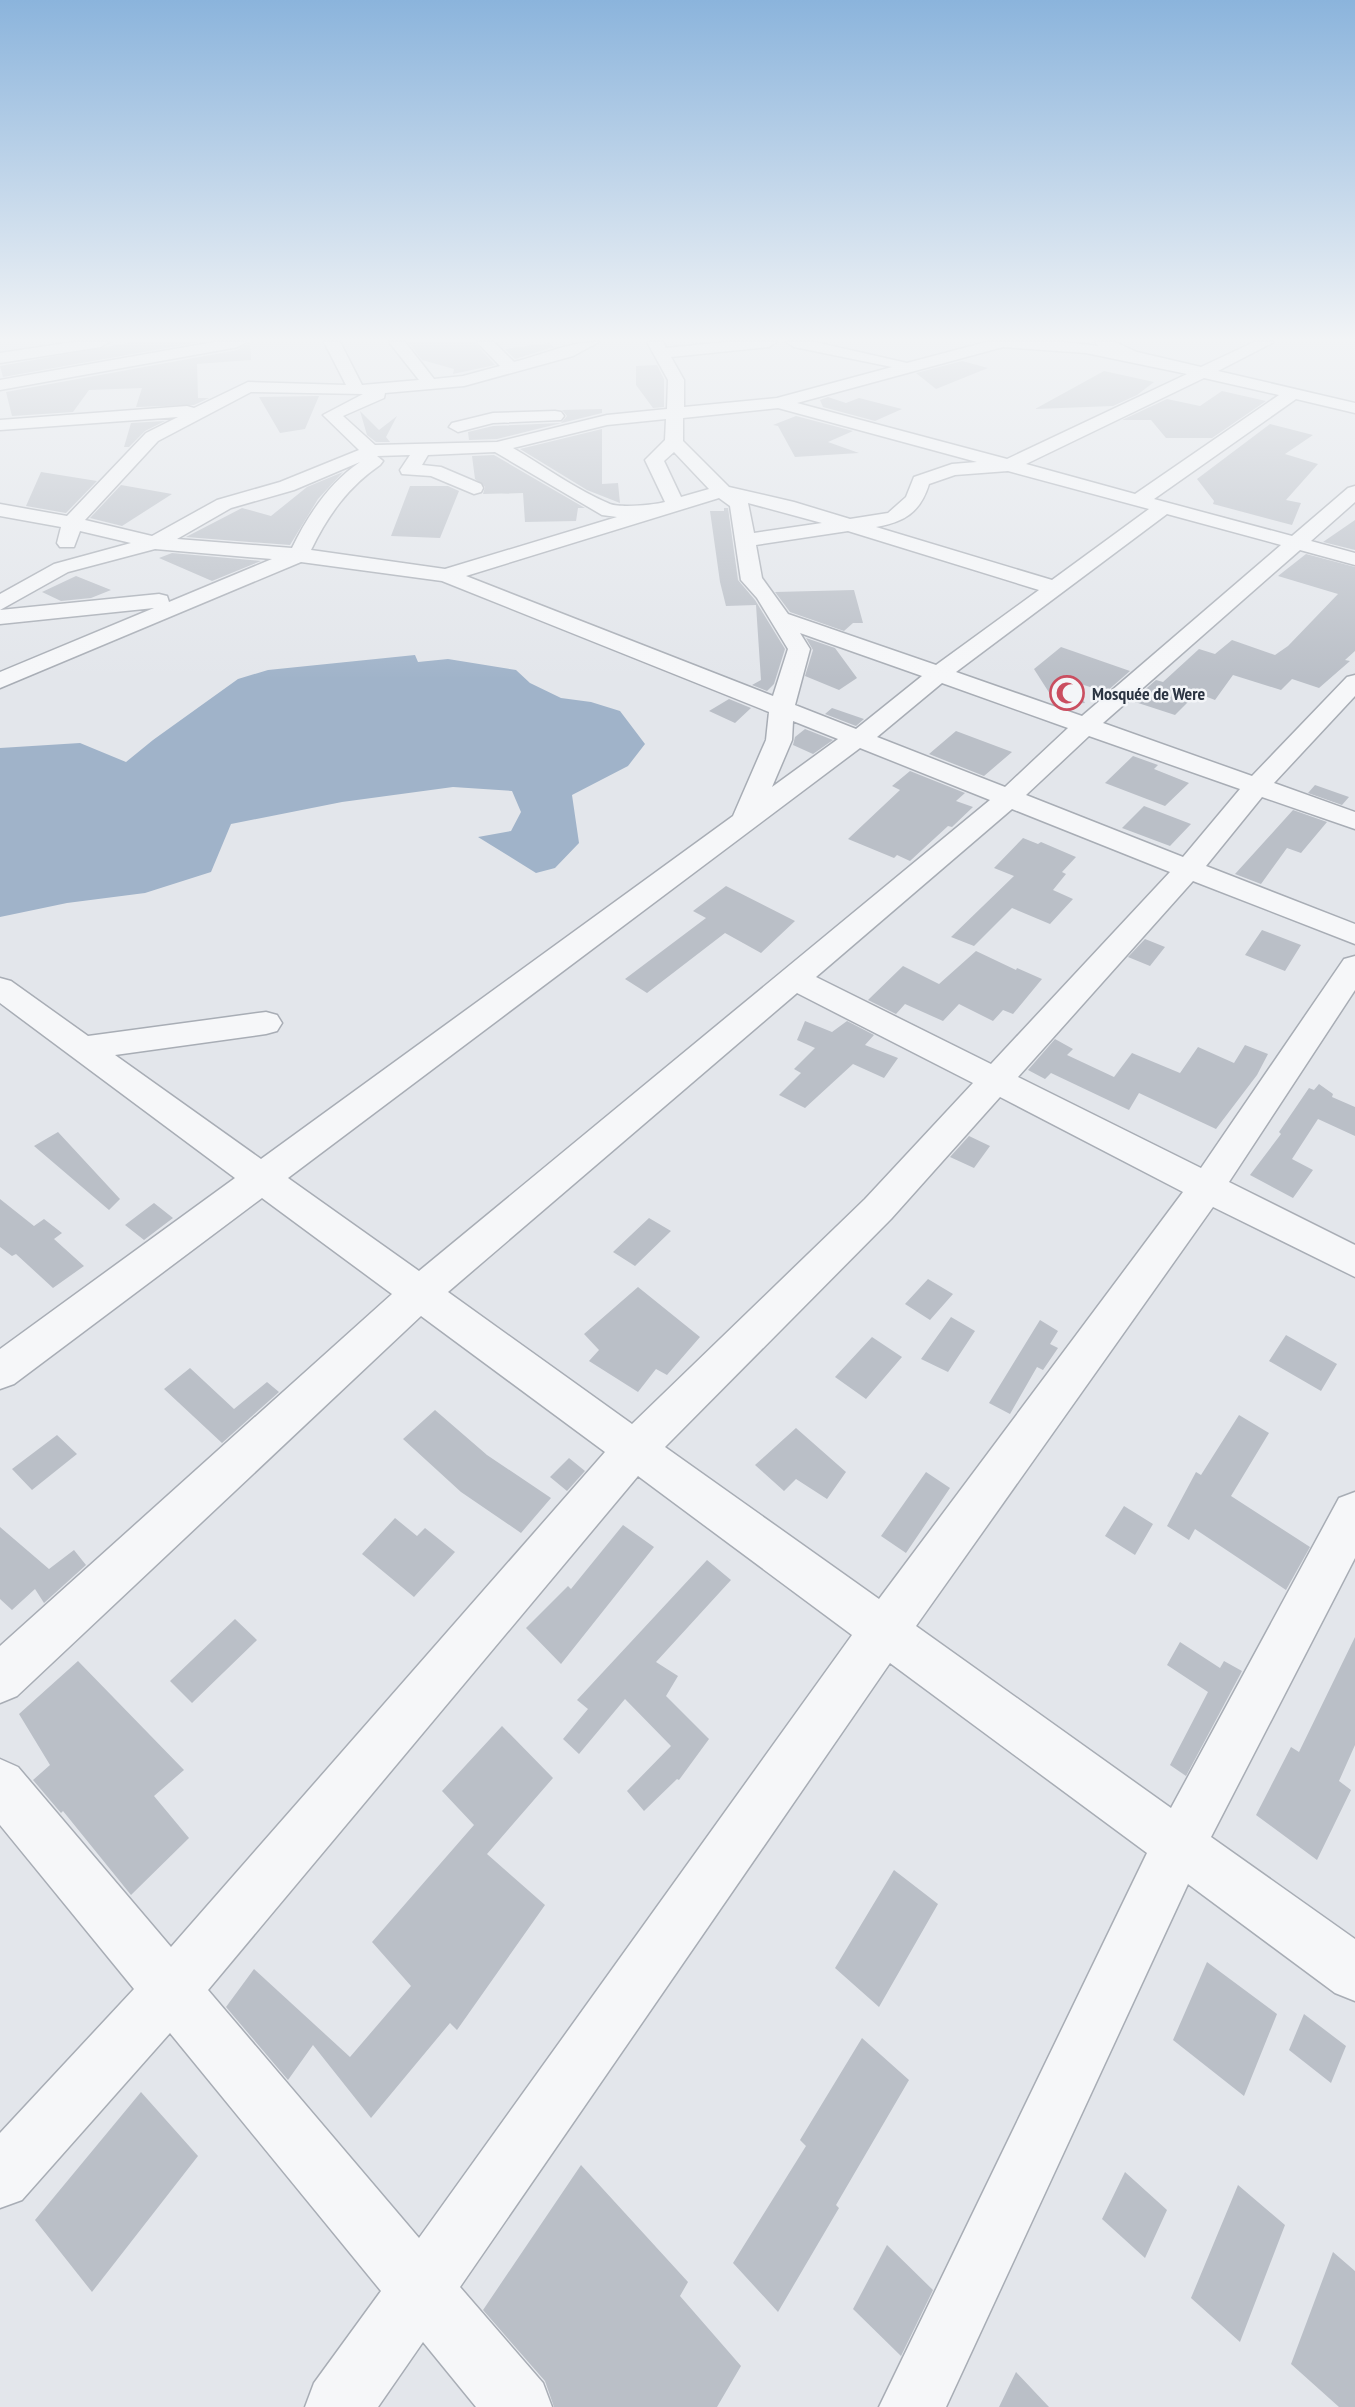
<svg xmlns="http://www.w3.org/2000/svg" width="1355" height="2407" font-family="'PT Sans Narrow',sans-serif">
<style>
.water{fill:#a0b3c9}
.building{fill:#babfc7}
.lines{fill:none;stroke-linecap:round;stroke-linejoin:round}
.minor-casing{stroke:#a8adb5;stroke-width:3}
.minor{fill:#f6f7f9;fill-rule:evenodd}
.labels{text-anchor:middle;dominant-baseline:central;stroke-width:5;stroke-linejoin:round;paint-order:stroke}
.far-poi-label{font-size:18px;font-weight:bold;fill:#2b3442;stroke:#f3f5f8;text-anchor:start}
</style>
<rect width="100%" height="100%" fill="#e3e6eb"/>
<path class="water" d="M415,655L418,662L448,659L516,670L530,683L561,698L591,702L620,711L645,744L628,766L572,795L579,843L555,868L536,873L478,837L511,831L521,812L512,791L453,787L342,802L231,824L211,872L145,893L67,903L0,917V748L80,743L126,762L153,740L238,679L268,670Z"/>
<path class="building" d="M134,342H200L3,377L0,366Z
M248,342H250L251,360L197,364L198,398H209L194,405L136,407L142,388L89,390L73,412L12,416L6,392L238,350Z
M408,342H474L495,365L453,374L454,369L422,360Z
M549,343L554,347L515,359L505,349Z
M962,361L988,368L936,389L916,373Z
M657,365L664,379V407L653,408L636,385V366Z
M1104,371L1154,382L1137,395L1113,406L1035,409Z
M1222,391L1266,401L1212,438H1166L1151,420H1122L1167,399L1200,406Z
M319,396L305,429L280,433L259,397Z
M828,397L846,403L859,398L902,409L875,421L823,407L820,400Z
M602,409V413L497,439L469,440L468,432L493,426L561,423L567,416L562,410Z
M360,411L379,430L397,416L386,437L390,442H376L367,435Z
M796,416L853,431L828,442L859,453L795,457L778,426L773,425Z
M165,421L145,431L129,447H124L131,423Z
M1270,424L1313,435L1285,454L1318,464L1286,500L1301,503L1292,525L1213,504L1214,501L1197,479Z
M602,429V484L618,483L620,503L587,490L520,449Z
M494,455L585,508H578L576,521L525,522L523,493L483,494L485,487L475,479L472,456Z
M41,472L97,481L66,513L26,506Z
M343,472L318,499L290,545L186,537L242,508L271,516L307,487Z
M121,485L172,494L122,526L90,518Z
M410,486H448L459,491L440,538L391,536Z
M724,508H728L738,580L755,600L785,649L774,684L767,691L752,685L761,680L756,605L726,606L720,582L710,511H724Z
M1355,520V550L1323,542Z
M172,553L261,561L212,581L159,558Z
M1306,554L1355,567V651L1345,660L1350,661L1319,688L1292,679L1281,690L1233,675L1215,700L1197,693L1175,715L1132,701L1156,680L1163,682L1199,649L1215,654L1232,640L1275,655L1288,646L1338,594L1278,576Z
M76,576L111,590L91,598L61,601L42,592Z
M854,590L863,623H853L844,631L790,612L775,592Z
M806,638L835,648L857,678L839,690L805,676L813,650Z
M1061,647L1130,671L1106,692L1071,681L1085,703L1057,705L1034,669Z
M729,699L751,708L735,723L709,711Z
M832,708L864,719L856,726L825,714Z
M805,729L833,740L813,754L793,745L795,737Z
M956,731L1012,752L984,776L929,754Z
M1133,756L1158,765L1154,769L1189,783L1165,806L1105,783Z
M910,771L965,793L956,801L973,807L952,827L948,826L910,861L897,855L894,858L848,839L900,790L892,786Z
M1315,785L1349,797L1342,805L1308,793Z
M1144,806L1191,824L1170,846L1122,828Z
M1293,810L1327,822L1301,853L1287,848L1261,884L1235,874Z
M1023,838L1038,844L1041,842L1076,857L1062,872L1066,874L1053,890L1073,899L1050,924L1012,908L974,946L951,937L1014,876L994,868Z
M726,886L795,921L761,953L725,933L647,993L625,979L706,918L693,911Z
M1262,930L1301,945L1285,971L1245,955Z
M1145,939L1165,947L1150,966L1128,957Z
M976,951L1016,970L1017,968L1042,979L1013,1014L1003,1010L993,1021L959,1004L943,1021L905,1004L896,1014L868,1000L903,966L939,984Z
M805,1021L832,1032L847,1021L874,1035L865,1045L898,1058L884,1078L853,1064L805,1108L779,1095L801,1073L794,1069L815,1048L797,1040Z
M1055,1039L1073,1049L1067,1055L1114,1077L1132,1053L1180,1073L1198,1047L1234,1063L1245,1045L1268,1054L1257,1075L1216,1129L1139,1093L1129,1110L1051,1073L1045,1079L1028,1070Z
M1319,1084L1333,1094L1332,1097L1355,1107V1136L1318,1119L1292,1159L1313,1170L1293,1198L1250,1175L1281,1134L1279,1132L1309,1088L1314,1090Z
M58,1132L120,1199L109,1210L34,1146Z
M969,1136L990,1146L974,1168L950,1157Z
M0,1199L34,1226L44,1219L62,1233L54,1239L84,1266L53,1288L16,1254L12,1256L0,1247Z
M154,1203L173,1218L144,1240L125,1225Z
M649,1218L671,1231L635,1266L613,1252Z
M928,1279L953,1294L930,1320L905,1304Z
M638,1287L700,1337L667,1375L656,1369L638,1392L589,1361L599,1350L584,1334Z
M951,1317L975,1331L948,1372L921,1359Z
M1040,1320L1058,1331L1050,1344L1058,1348L1043,1370L1037,1367L1010,1414L989,1403Z
M1286,1335L1337,1364L1321,1391L1269,1361Z
M872,1337L902,1357L866,1399L835,1377Z
M190,1368L234,1409L267,1382L279,1392L222,1443L164,1389Z
M435,1410L487,1455L551,1498L521,1533L461,1492L403,1439Z
M1239,1415L1269,1433L1231,1496L1310,1547L1286,1590L1195,1529L1189,1540L1167,1526L1196,1472L1201,1475Z
M796,1428L846,1472L827,1499L796,1479L784,1491L755,1465Z
M57,1435L77,1454L32,1490L12,1469Z
M569,1458L585,1471L567,1491L550,1477Z
M926,1472L950,1488L906,1553L881,1536Z
M1124,1506L1153,1524L1135,1555L1105,1536Z
M395,1518L417,1536L425,1528L455,1552L414,1597L362,1554Z
M623,1525L654,1547L561,1664L526,1628L568,1586L571,1589Z
M0,1527L49,1569L74,1550L86,1565L44,1603L35,1589L12,1610L0,1599Z
M707,1560L731,1580L656,1662L678,1676L666,1696L709,1739L679,1780L677,1779L644,1811L627,1791L671,1746L625,1699L579,1754L563,1739L588,1709L577,1700Z
M235,1619L257,1640L192,1703L170,1681Z
M1355,1637V1745L1339,1781L1351,1790L1317,1860L1256,1815L1291,1747L1299,1752Z
M1180,1642L1220,1668L1224,1661L1242,1671L1186,1776L1170,1765L1208,1692L1167,1665Z
M78,1661L184,1770L154,1796L189,1838L131,1895L63,1811L61,1813L33,1780L50,1765L19,1714Z
M502,1726L553,1778L487,1854L545,1905L457,2030L450,2023L371,2118L313,2045L288,2080L226,2007L254,1969L350,2057L411,1986L372,1942L474,1825L442,1791Z
M894,1870L938,1904L879,2007L835,1968Z
M1207,1962L1277,2014L1244,2096L1173,2040Z
M1304,2014L1346,2046L1331,2083L1289,2050Z
M862,2038L909,2080L836,2205L839,2208L778,2312L733,2263L806,2146L800,2140Z
M141,2092L198,2156L92,2292L35,2220Z
M581,2165L688,2282L680,2296L741,2366L717,2407H554L545,2381L483,2310Z
M1125,2172L1167,2210L1145,2258L1102,2219Z
M1238,2185L1285,2225L1240,2342L1191,2298Z
M887,2245L933,2290L901,2356L853,2309Z
M1333,2252L1355,2271V2407H1339L1291,2364Z
M1016,2372L1049,2407H999Z"/>
<g class="lines">
<g class="minor-casing">
<path id="minor" d="M73,342H109L101,347L0,363V353Z
M214,342H246L238,347L0,390V380Z
M324,342H340L362,385L419,380L389,342H405L434,379L463,376L500,366L477,342H494L514,362C542,355 571,341 599,342L573,356L464,386L385,393L384,398L343,416L375,445L497,442L607,415L667,409L668,380L647,342H663L666,348L725,342H777L769,347L671,357L684,380V407L777,398L892,367L794,347L786,342H815L907,363L986,342H1064L1099,346L1095,342H1115L1137,352L1201,367L1254,342H1274L1218,371L1355,403V413L1296,399L1154,499L1292,536L1348,488L1355,486V502L1311,541L1355,553V565L1300,550L1103,723L1252,776L1347,677L1355,675V696L1274,783L1355,812V829L1262,797L1206,866L1355,924V944L1193,881L1018,1077L1201,1168L1344,959L1355,956V990L1229,1182L1355,1245V1277L1213,1207L916,1626L1171,1808L1339,1498L1355,1492V1558L1211,1837L1355,1939V2001L1335,1993L1188,1884L946,2407H879L1147,1853L890,1663L460,2287L543,2383L552,2407H476L423,2342L378,2407H305L314,2383L381,2291L170,2033L22,2200L0,2208V2133L134,1989L0,1825V1759L18,1767L171,1947L605,1452L421,1316L17,1696L0,1703V1646L392,1294L262,1198L14,1384L0,1389V1349L235,1178L0,1003V978L11,981L88,1036L266,1012L277,1015L282,1023L277,1031L266,1034L115,1055L261,1159L733,816L766,740L769,712L442,581L301,562L0,688V672L154,608L0,624V610L159,594L167,596L169,602L272,559L155,549L68,572L0,610V594L54,564L131,543L80,531L74,547H60L57,543L61,527L0,516V504L67,516L146,433L178,417L0,430V420L187,406L194,408L248,382L346,385ZM1003,347L1086,353L1187,374L1007,459L797,403ZM1204,378L1279,395L1135,494L1026,464ZM251,392L363,394L323,415L359,450L280,482L217,500L152,536L85,520L158,441ZM778,408L977,462L952,464L914,477L906,497L888,513L850,519L794,502L729,487L683,441V418ZM666,419L665,440L645,460L665,502C654,505 621,508 610,504C578,491 544,466 513,448L607,425ZM495,452L602,515L617,517L445,569L311,550C328,515 348,487 380,465L383,461L377,456L410,455L400,470L402,474L431,476L474,494L481,492L483,488L481,484L441,467L422,465L428,455ZM674,452L709,489L681,497L664,461ZM360,462C329,483 308,515 292,548L177,539L231,508L294,490ZM1008,471L1149,509L1052,580L876,527C904,522 920,513 929,484L955,475ZM719,498L730,506L741,580L757,598L788,649L773,696L466,576ZM748,503L822,523L754,533ZM1167,514L1281,545L1082,716L956,672ZM848,531L1039,590L936,665L788,614L762,578L756,545ZM800,633L922,676L856,729L795,705L810,649ZM942,683L1068,728L1005,787L877,737ZM793,721L838,739L772,787L792,740ZM1089,736L1240,789L1183,857L1026,795ZM860,748L990,800L419,1271L288,1178ZM1012,809L1170,872L991,1064L816,977ZM797,993L973,1083L865,1199L632,1424L448,1292ZM1000,1097L1183,1192L879,1599L665,1447L891,1219ZM638,1476L852,1635L419,2238L208,1990Z
M555,411L561,412L564,416L561,420L493,423L458,432L449,427L452,423L493,413Z"/>
</g>
<use href="#minor" class="minor"/>
</g>
<linearGradient id="sky" x2="0" y2="1"><stop stop-color="#8bb4dc"/><stop offset="0.5" stop-color="#f2f4f6"/><stop offset="1" stop-color="#f2f4f6" stop-opacity="0"/></linearGradient>
<rect width="1355" height="679" fill="url(#sky)"/>
<defs>
<g id="mosque-ring" transform="scale(1.75)"><circle r="9.5" fill="#f3f5f8" stroke="#ca4e60" stroke-width="1.5"/><path d="M3.5-4.9A6 6 0 1 0 3.5 4.9A5 5 0 1 1 3.5-4.9Z" fill="#ca4e60"/></g>
</defs>
<g fill-rule="evenodd">
<use href="#mosque-ring" x="1067" y="693"/>
</g>
<g class="labels">
<g class="far-poi-label">
<text x="1092" y="693">Mosquée de Were</text>
</g>
</g>
</svg>
